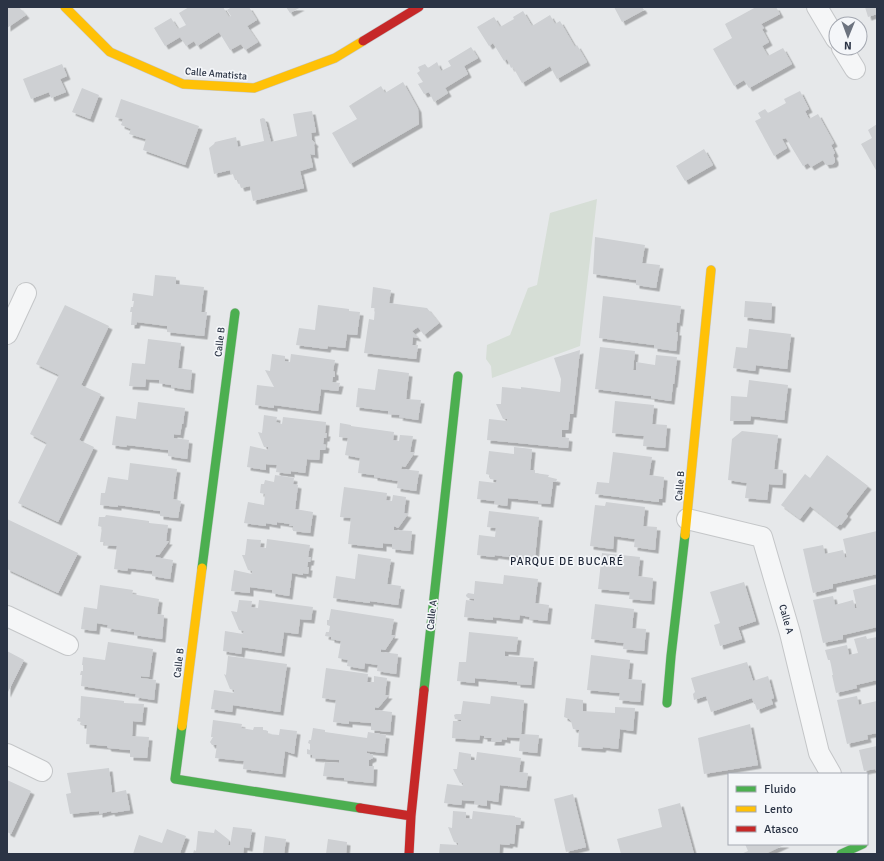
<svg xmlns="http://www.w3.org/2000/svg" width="884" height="861" font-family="Signika,sans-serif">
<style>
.green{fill:#d6ded6}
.building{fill:#ced0d3;filter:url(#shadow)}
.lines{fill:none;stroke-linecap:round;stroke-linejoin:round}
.street-casing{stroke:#c4c6c8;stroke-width:22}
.fast-casing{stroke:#c4c6c8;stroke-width:10}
.slow-casing{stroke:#c4c6c8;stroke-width:10}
.jam-casing{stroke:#c4c6c8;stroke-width:10}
.street{stroke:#f5f6f7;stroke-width:20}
.fast{stroke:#4caf50;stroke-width:9}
.slow{stroke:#ffc107;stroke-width:9}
.jam{stroke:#c62828;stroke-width:9}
.labels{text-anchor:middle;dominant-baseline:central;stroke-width:3.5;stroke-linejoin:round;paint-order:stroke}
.street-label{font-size:10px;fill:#2b3445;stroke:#f4f6f9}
.neighbourhood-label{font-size:11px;letter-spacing:1px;fill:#1d2536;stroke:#f4f6f9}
</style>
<defs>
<filter id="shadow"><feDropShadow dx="3.5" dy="3.5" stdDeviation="0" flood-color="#0004"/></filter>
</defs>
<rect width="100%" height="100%" fill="#e6e8ea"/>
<path class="green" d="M597,199L580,346L492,378L491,366L486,359L487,345L510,335L528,288L537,285L550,213Z"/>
<path class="building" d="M7,7H19L26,15L7,28Z
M189,7H223L229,17L231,16L227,10L232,7H249L257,20L247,26L258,42L245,50L241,44L230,50L219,32L197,46L194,41L186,46L180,37L165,46L154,28L171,18L178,29L186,25L179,13Z
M286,7H301L290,13Z
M614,7H642L644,10L622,22Z
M756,7H776L780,14L761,24L764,28L762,29L769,42L762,46L768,56L783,48L792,64L749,88L744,80L734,86L713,49L732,38L725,24Z
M865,7H877V14L868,17Z
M523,11L532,26L550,15L555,24L560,21L575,47L577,45L587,62L557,79L550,66L522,83L513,67L511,68L507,59L504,61L493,43L489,46L477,27L494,17L500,27L514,19L513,17Z
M471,47L478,58L464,66L468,74L445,88L448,93L434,102L429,92L424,94L418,84L423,82L417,73L420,71L418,67L425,64L428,68L437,62L441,71L451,66L448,61Z
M62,64L67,76L60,79L66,92L51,98L49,92L31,99L23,79Z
M403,82L418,109L419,124L350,164L332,133L357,119L349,106L381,86L385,93Z
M82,88L99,95L90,119L72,112Z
M800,91L809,109L805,111L809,119L818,114L834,143L831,145L835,153L833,155L835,159V162L833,164L826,165L823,160L811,167L808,163L803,166L786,138L782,139L787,148L774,156L755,121L761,118L758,113L765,109L768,113L786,103L784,99Z
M121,99L199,126L185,165L143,150L146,139L129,134L131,129L121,125L123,119L115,117Z
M312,111L316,132L311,133L312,140L315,143L314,145L315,155L310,154L313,167L300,171L304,188L253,201L250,186L241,188L238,180H235L233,174H231L230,170L214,174L209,148L214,144L215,142L236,137L238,147L264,141L260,120V119L263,118L265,119L271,142L297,136L293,114Z
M877,124V172L861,144L872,138L868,130Z
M704,149L713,165L685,181L676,166Z
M595,237L645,245L642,263L660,265L656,288L636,285V280L593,274Z
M155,275L176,277V284L204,287L201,312H207L204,336L167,332V326L137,322L136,325H131L132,312H130L131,307H133L134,301H132L133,293L153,296Z
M373,287L391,290L389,303L427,308L439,323L424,335L418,327L412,331L418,338L413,337L412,345H418L416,359L364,353L369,319L374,320L375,308H371Z
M603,296L681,306L679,323L677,322L676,332H678L676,351L654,348V345L599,338Z
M745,301L772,303L771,320L744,317Z
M65,305L109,326L81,385L101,394L79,440L94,447L58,522L18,503L47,443L30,434L59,375L36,364Z
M318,305L349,309V311L360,312L357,335L347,334L345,348L328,346L327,349L296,345L299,328L315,330Z
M749,329L791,334L787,369L756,365L755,371L733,368L736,347L747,348Z
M148,339L181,343L178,368L192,370L190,390L171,387V385L159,383V380L146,379L145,387L129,386L132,363L145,364Z
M600,347L635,351L633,370H636V362L655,365L656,355L677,357L674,384H673L671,401L651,398V396L595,389Z
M580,350L573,414H570L568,430H562V437L569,438L568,448L487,440L489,419L507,421V419H503L496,404H501L502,387L521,389V387L560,392L561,379L554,358Z
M272,354L285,356V361L290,362L291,354L335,360L333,371L335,372V377H333L332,382L340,383L338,391L321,389L318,411L274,405V408L255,405L257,385L274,387L265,370L270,371Z
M378,369L409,373L406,399L421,400L418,420L399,417L400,415L388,414V411L356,407L358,388L375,390Z
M749,380L788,385L784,420L751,416L750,421H730L731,396L747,397Z
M615,401L654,405L652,424L667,425L665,448L643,446L644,436L612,433Z
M138,402L185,408L183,424H182L180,435L174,434V438L189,440L187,459L168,456V450L127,445L126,447L112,445L116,416L136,419Z
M264,415L277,417L276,422L282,424L283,417L326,422L325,433H327L326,438H324L323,444L326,445L325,450H320L319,460L307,459L305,473L291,471V474L276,472L277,465L266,464V470L247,467L250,446L268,450V447H264L258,432L262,433Z
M340,423L351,425V426L394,432L393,440L399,441L400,435L413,436L410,452H415L405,467L402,466L401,469L419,471L416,491L397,488L398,481L374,477V475L358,473L360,458L345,455L348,438L339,437Z
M742,431L778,435L774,469L783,470L782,485L769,484L767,500L745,498L747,483L728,480L732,439Z
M514,447L532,449L530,470H535V473L549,475L548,477L557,479L556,482H553L550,504L538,503V501L508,498L507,506L494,504L495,501L477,499L479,481L496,483L497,480L490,479V475L486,474L489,451L514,454Z
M613,452L652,457L649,475L664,477L662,499H659V502L595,494L597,482L609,483Z
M827,455L868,486L846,514L848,516L841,525L840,524L837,527L810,506L800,519L781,505L805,474L810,478Z
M130,463L177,469L173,499L181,501L178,518L160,516V511L118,505V507L100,505L101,493H105L108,477L128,480Z
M275,475L294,478L293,484L298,485L295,509L313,512L310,533L293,531V526H289L290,524L277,522V525L266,523V526L244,523L248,502L264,505L265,494L260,493L261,484H264L265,480L274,482Z
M344,487L387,493L386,500L392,501L393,495L406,497L404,513L408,514L398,528L394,526V530L412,531L410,551L392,549V544L383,543V548L348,544L351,518L340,517Z
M606,502L645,507L643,526L657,527L655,550L634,547L635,539L614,536L613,549L590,546L595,505L605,506Z
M489,511L539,517L535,558L509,555V557L495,555L494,557L477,555L479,535L495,537L496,528L487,527Z
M106,515L149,521V523L168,525L166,541H169L159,555H156L155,557L173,560L170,579L152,576V571L128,568L127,571L114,569L117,546L104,545L105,542H100L102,527L98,526L99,517H105Z
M7,519L78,553L58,593L7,569Z
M877,531V574L833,584V588L813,593L803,549L823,545L825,554L843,550L845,558L847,557L843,539Z
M247,539L261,540L260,547L266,548L267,539L310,545L308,557H311L310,562H308L307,567H309L308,574L303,573V575L292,573L289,596L272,593V590L250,587V593L231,591L234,570L252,574V571L248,570L242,555H245Z
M602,553L640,557L638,576L653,578L651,601L629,599L630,592L598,589Z
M358,554L391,559L387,584L401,586L398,605L370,601V603L333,598L336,576L355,579Z
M504,575L538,579L535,603L549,605L547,621L529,619L530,617L520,615L519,620L493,617V620L464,617L466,600L474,601V599L468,598L466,596V595L468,593L474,594L475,581L503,584Z
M744,582L756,621L738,627L742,639L720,646L714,625L720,623L710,592Z
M877,584V627L843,635V639L823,643L813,600L833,596L835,605L853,600L855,608H857L853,590Z
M100,585L133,590L132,594L159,599L157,614L164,615L162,639L134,635V632L107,628L108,625L97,623L96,631L81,629L84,607L97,609Z
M239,600L252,601L251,607L258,608L259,600L313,607L311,620L300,619L298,634L284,632L281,653L242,647L241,654L223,651L225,631L243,634L244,631L239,630L231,611L237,612Z
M595,604L634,609L632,628L646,629L644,651L623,649L624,643L591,639Z
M331,609L394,619L391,635H395L385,650L381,649V652L398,654L396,674L377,671L378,665L365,663L364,669L347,666L348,660L338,658L341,641L331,639V637L325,636L326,632H329L330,626L327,625V620H329Z
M469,632L518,637L516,652L505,651V656L534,658L531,685L517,684V682L475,678V683L457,681L459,662H466Z
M866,636L867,639L877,637V680L856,685L857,688L836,693L832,675H833L830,660H828L825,650L847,645L849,655L858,653L854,639Z
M108,642L153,649L149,677L141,676V678L156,680L154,700L135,697L136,694L81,686L82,675H80L81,671H83V665H82L83,657L105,660Z
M7,651L24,660L7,694Z
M591,655L630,660L628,679L642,680L640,702L619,700L620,693L587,690Z
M228,656L287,664L280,712L233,705L232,712L211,709L214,690L234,693V690L230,689L224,674L226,675Z
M747,662L753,681L768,676L774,698L771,699L773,704L757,710L755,704H754L752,698L711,712L706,696L694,700L693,694L695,692L691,678Z
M326,668L368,674L367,682H374V676L387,678L385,695H389L378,708L375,707V710L392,712L390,732L371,730V723L349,721V724L333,722L336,700L322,698Z
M81,696L124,701V703L144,704L142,722L133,721L132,736L149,737L147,758L130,757V750L108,748L107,746L86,744L87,725H81V722L77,721L78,718H80Z
M491,696L524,700L521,734L539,735L537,753L519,751L520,738L507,737V740L502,739L501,742H491L492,738H484V736L480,735L479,740L452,738L453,721H461V720L455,719L454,715L456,714H461L463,701L490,704Z
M857,696L859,705L877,701V733L867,735L868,739L847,744L837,700Z
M566,698L583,700V711L615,713V707L635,708L633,731L620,729L618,749L603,747L602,749L578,747L579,730L573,729L571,721L569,719L564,717Z
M213,720L242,724L241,728L253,730L254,727H263V730L268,731V734L279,735L280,729L297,731L294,754L285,751L282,774L243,769L244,761L215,758L217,745H212L210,742L213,737H211Z
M750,724L758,765L704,774L698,738Z
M313,728L325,730V732L367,738L368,732L386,735L384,753L367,751V753L373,755V758L369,760V766H374L373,783L344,780V778L323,776L325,762L339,763V760L312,758V755L307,754V749L310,750V744L308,743L309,740H311Z
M877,746V772L875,769L864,771L859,750Z
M459,752L471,754V760H476L477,752L521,758L519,772L528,773L526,788L500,785L498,802L487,800V806L474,804L475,801L462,800L461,805L444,803L447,784L463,786V783H460L453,769H457Z
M109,768L112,793L126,790L130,810L112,813L111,811L99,814V811L70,814L66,794L71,793L67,773Z
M7,780L31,791L11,834L7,832Z
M573,794L586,847L566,852L554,799Z
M680,803L694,854H621L617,839L662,827L658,809Z
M453,811L466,812V818L472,819L473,811L515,816V817L521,818L520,825H516L514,844L510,843L509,845L500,844L499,854H439L440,844L458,845V843L454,842L448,827L452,828Z
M233,827L252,829L249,848L244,847L243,854H193L194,850L196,851L198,831L214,833L215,829L229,840L228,845H230Z
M167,829L186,836L180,853L182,854H133L139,835L162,843Z
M265,836L286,839L284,854H263Z
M328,839L347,842L346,854H326Z
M745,844H786L765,854H741L748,851Z"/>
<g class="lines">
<g class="street-casing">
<path id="street" d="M817,7L836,39
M842,48L855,69
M7,334L26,293
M687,519L762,537L790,633L819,753L831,774
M7,616L68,645
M7,754L42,771"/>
</g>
<g class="fast-casing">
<path id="fast" d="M202,568L235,313
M424,690L458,376
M667,703L671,656L685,535
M182,726L175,779L360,808
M841,854L863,844"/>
</g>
<g class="slow-casing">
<path id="slow" d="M65,7L110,52L183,84L254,88L335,58L363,41
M685,535L711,270
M182,726L202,568"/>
</g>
<g class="jam-casing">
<path id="jam" d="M363,41L419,7
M360,808L411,816
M409,854L411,816L424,690"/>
</g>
<use href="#street" class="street"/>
<use href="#fast" class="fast"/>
<use href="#slow" class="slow"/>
<use href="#jam" class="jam"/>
</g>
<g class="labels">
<g class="street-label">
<text transform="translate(216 74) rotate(5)">Calle Amatista</text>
<text transform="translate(220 342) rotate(-83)">Calle B</text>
<text transform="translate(680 486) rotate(-85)">Calle B</text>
<text transform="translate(432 615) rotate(-84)">Calle A</text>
<text transform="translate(786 619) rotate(74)">Calle A</text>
<text transform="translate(179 663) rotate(-83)">Calle B</text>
</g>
<g class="neighbourhood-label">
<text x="567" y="561">PARQUE DE BUCARÉ</text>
</g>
</g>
<rect width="884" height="861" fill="none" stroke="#2b3445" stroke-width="16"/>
<rect x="728" y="773" width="140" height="72" fill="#f4f6f9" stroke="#a4a8b1"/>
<rect x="736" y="786" width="20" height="6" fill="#4caf50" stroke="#a4a8b1"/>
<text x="764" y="793" font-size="12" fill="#2b3445">Fluido</text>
<rect x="736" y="806" width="20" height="6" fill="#ffc107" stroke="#a4a8b1"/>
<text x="764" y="813" font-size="12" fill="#2b3445">Lento</text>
<rect x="736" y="826" width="20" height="6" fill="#c62828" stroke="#a4a8b1"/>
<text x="764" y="833" font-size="12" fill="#2b3445">Atasco</text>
<g transform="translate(848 36) rotate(181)"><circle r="19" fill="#f4f6f9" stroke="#a4a8b1"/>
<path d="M0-3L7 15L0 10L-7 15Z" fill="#6c737f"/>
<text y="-6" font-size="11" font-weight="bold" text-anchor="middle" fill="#2b3445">N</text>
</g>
</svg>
